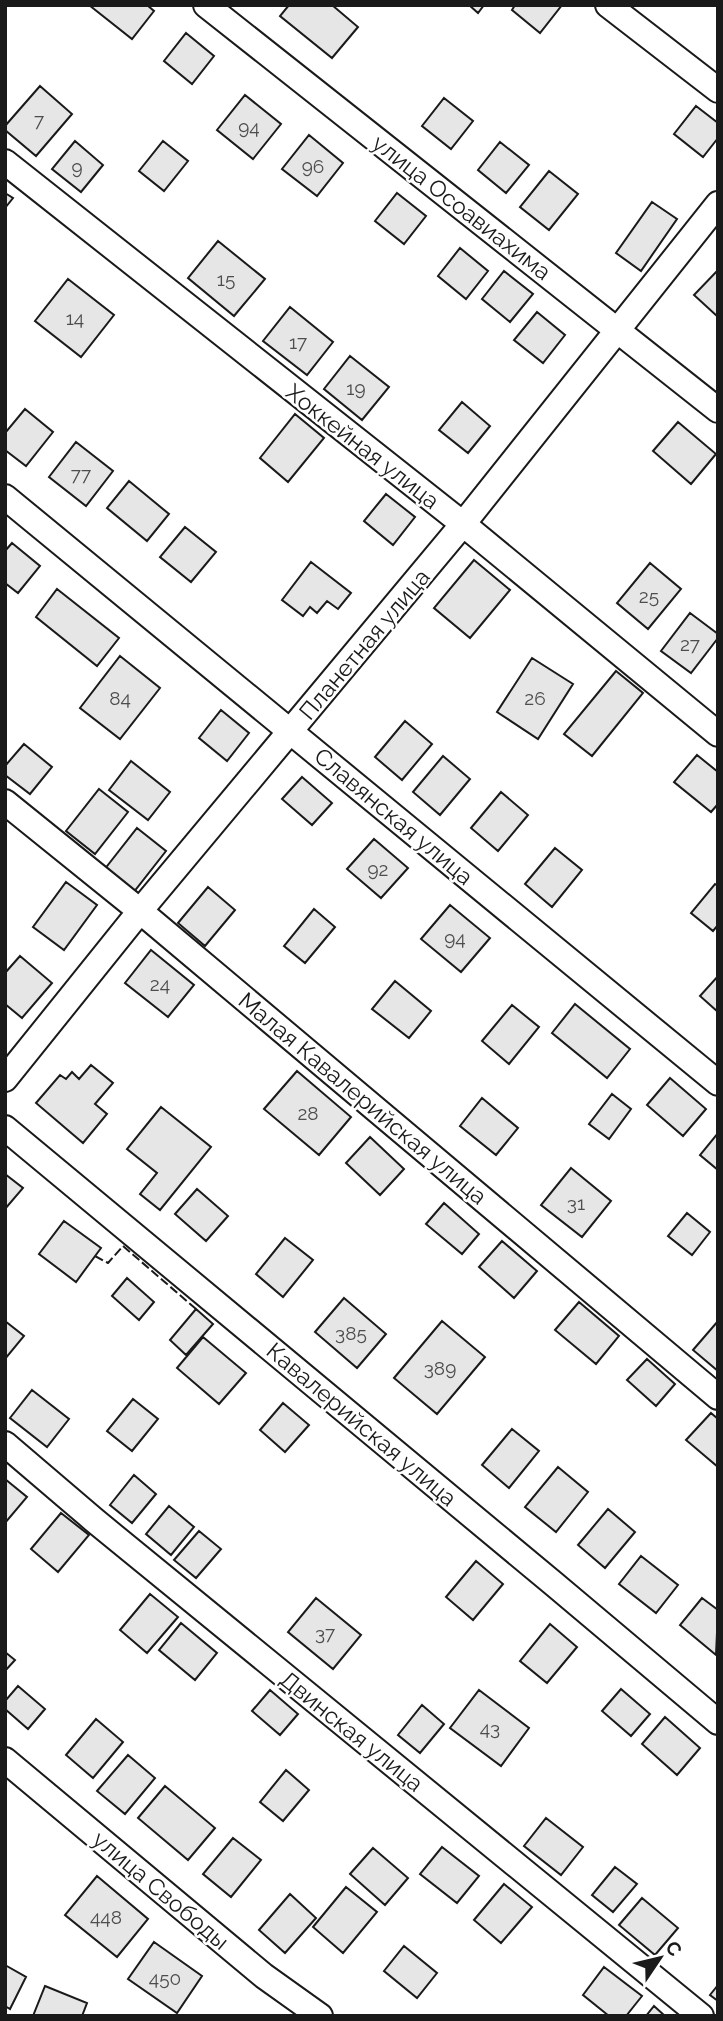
<svg xmlns="http://www.w3.org/2000/svg" width="723" height="2021" font-family="Raleway,sans-serif">
<style>
.building{fill:#e6e6e6;stroke:#1a1a1a;stroke-width:2}
.lines{fill:none;stroke-linecap:round;stroke-linejoin:round}
.street-casing{stroke:#1a1a1a;stroke-width:28}
.street{stroke:#fff;stroke-width:24}
.fence{stroke:#1a1a1a;stroke-width:2;stroke-dasharray:9 3.5;stroke-linecap:butt}
.labels{text-anchor:middle;dominant-baseline:central;stroke-width:5;stroke-linejoin:round;paint-order:stroke}
.number-label{font-size:19px;fill:#4d4d4d}
.street-label{font-size:23px;fill:#1a1a1a;stroke:#fff}
</style>
<rect width="100%" height="100%" fill="#fff"/>
<path class="building" d="M89,5H147L154,11L132,39Z
M289,5H332L358,27L332,58L280,16Z
M469,5H484L478,13Z
M515,5H562L540,33L512,10Z
M186,33L214,56L192,84L164,61Z
M40,86L72,114L36,156L5,130V126Z
M245,95L281,124L253,159L217,130Z
M444,98L473,121L451,149L422,126Z
M696,106L718,123V138L703,157L674,134Z
M309,135L343,163L317,196L282,169Z
M75,141L103,165L81,192L52,169Z
M163,141L188,161L164,191L139,171Z
M500,142L529,165L506,193L478,170Z
M549,171L578,194L549,230L520,207Z
M5,193L13,198L5,208Z
M397,193L426,216L404,244L375,221Z
M652,202L677,219L641,271L616,253Z
M218,241L265,279L234,316L188,278Z
M460,248L488,271L466,299L438,276Z
M718,270V317L694,295Z
M504,271L533,294L510,322L482,299Z
M68,279L114,315L81,357L35,321Z
M290,307L333,342L307,375L263,341Z
M537,312L565,335L543,363L514,340Z
M350,356L389,387L362,420L324,389Z
M462,402L490,426L468,453L439,430Z
M25,409L53,432L26,466L5,450V433Z
M295,414L324,438L288,482L260,458Z
M678,422L716,454L691,484L653,451Z
M76,442L113,471L86,506L49,477Z
M129,481L169,514L147,541L107,508Z
M386,494L415,517L393,545L364,521Z
M185,527L216,552L191,582L160,557Z
M12,543L40,566L18,593L5,583V551Z
M474,560L510,590L470,638L434,608Z
M311,562L351,593L338,609L327,601L317,613L310,607L303,616L282,600Z
M650,563L681,589L648,629L617,603Z
M57,589L119,638L97,666L36,617Z
M690,613L718,634V638L691,673L661,651Z
M120,656L160,688L120,739L80,708Z
M532,658L573,684L538,739L497,712Z
M616,671L643,693L592,756L564,734Z
M221,710L249,733L227,761L199,738Z
M405,721L432,744L402,780L375,757Z
M24,744L52,767L30,794L5,775V766Z
M697,755L718,772V804L711,812L674,782Z
M443,756L470,779L440,815L413,792Z
M131,761L170,792L148,820L109,790Z
M302,777L332,803L312,825L282,799Z
M99,789L128,812L95,854L66,831Z
M501,792L528,815L498,851L471,828Z
M137,828L166,851L133,893L104,870Z
M374,839L408,868L381,898L347,869Z
M555,848L582,870L552,907L525,884Z
M66,882L97,905L64,950L33,927Z
M715,884L718,886V925L713,931L691,913Z
M208,887L235,910L205,946L178,923Z
M450,905L490,938L461,972L421,939Z
M314,909L335,927L305,963L284,946Z
M151,950L194,985L168,1017L125,983Z
M20,956L52,983L22,1018L5,1004V973Z
M718,976V1012L700,996Z
M395,981L431,1011L409,1038L372,1009Z
M575,1004L630,1049L607,1078L552,1033Z
M512,1005L539,1027L509,1064L482,1041Z
M91,1065L113,1083L95,1104L107,1114L83,1143L36,1103L60,1075L66,1079L72,1072L79,1079Z
M297,1071L351,1117L319,1155L264,1109Z
M670,1078L706,1109L683,1136L647,1105Z
M612,1094L631,1109L609,1139L589,1124Z
M482,1098L518,1128L496,1155L460,1126Z
M161,1107L211,1147L160,1210L140,1194L157,1173L127,1149Z
M718,1133V1170L700,1155Z
M370,1137L404,1169L380,1195L346,1163Z
M571,1168L611,1201L582,1237L541,1205Z
M5,1174L23,1188L5,1209Z
M197,1189L228,1216L206,1241L175,1214Z
M444,1203L479,1234L462,1254L426,1224Z
M687,1213L710,1232L692,1255L668,1236Z
M64,1221L101,1248L76,1282L39,1254Z
M285,1238L313,1260L283,1297L256,1274Z
M502,1241L537,1271L514,1298L479,1267Z
M127,1278L154,1302L139,1320L112,1296Z
M344,1298L386,1334L357,1368L315,1332Z
M579,1302L619,1336L596,1364L555,1330Z
M196,1309L213,1324L186,1355L170,1340Z
M5,1321L24,1336L5,1359Z
M442,1321L485,1357L437,1414L394,1378Z
M718,1321V1371L693,1350Z
M203,1337L246,1373L219,1404L177,1368Z
M647,1359L675,1384L656,1406L627,1380Z
M32,1390L69,1419L47,1447L10,1418Z
M133,1399L158,1419L132,1451L107,1431Z
M283,1403L309,1425L285,1452L260,1430Z
M711,1413L718,1419V1467L686,1440Z
M512,1429L539,1451L509,1488L482,1465Z
M558,1467L588,1492L556,1532L525,1507Z
M134,1475L156,1494L132,1523L110,1505Z
M5,1479L27,1497L5,1523Z
M169,1506L194,1527L171,1555L146,1534Z
M608,1509L635,1532L605,1568L578,1545Z
M61,1513L89,1535L58,1572L31,1549Z
M199,1531L221,1549L196,1578L174,1560Z
M641,1556L678,1585L656,1613L619,1584Z
M476,1561L503,1584L473,1620L446,1597Z
M150,1594L178,1617L147,1653L120,1630Z
M316,1598L361,1635L333,1669L288,1632Z
M702,1598L718,1610L716,1655L680,1625Z
M181,1623L217,1653L195,1680L159,1650Z
M550,1624L577,1647L547,1683L520,1661Z
M5,1652L15,1660L5,1671Z
M18,1686L45,1709L28,1729L5,1709V1701Z
M621,1689L650,1714L631,1736L602,1711Z
M270,1690L298,1714L280,1735L252,1711Z
M479,1690L529,1728L501,1766L450,1728Z
M422,1705L444,1724L420,1753L398,1735Z
M665,1717L700,1748L677,1775L642,1744Z
M96,1719L123,1742L93,1778L66,1755Z
M128,1755L155,1778L125,1814L97,1791Z
M286,1770L309,1790L283,1821L260,1802Z
M165,1786L215,1828L188,1860L138,1818Z
M546,1818L583,1847L561,1875L524,1846Z
M233,1838L261,1860L231,1897L203,1874Z
M442,1847L479,1876L457,1903L420,1874Z
M373,1848L408,1878L385,1905L350,1874Z
M615,1867L637,1884L613,1912L592,1895Z
M97,1876L148,1919L117,1957L65,1915Z
M504,1884L532,1907L501,1943L474,1920Z
M346,1887L377,1912L343,1953L313,1927Z
M290,1894L316,1918L285,1953L259,1930Z
M642,1898L678,1928L655,1955L619,1925Z
M154,1942L202,1976L177,2013L128,1979Z
M404,1946L437,1973L417,1998L384,1971Z
M5,1965L26,1977L10,2009L5,2006Z
M604,1967L642,1996L626,2016H609L583,1995Z
M718,1985V2001L710,1995Z
M45,1986L87,2003L82,2016H33Z
M654,2006L665,2016H646Z"/>
<g class="lines">
<g class="street-casing">
<path id="street" d="M206,5L718,410
M608,5L718,90
M5,162L463,524L718,734
M5,497L718,1083
M5,802L140,911L718,1397
M5,1079L140,911L463,524L718,204
M5,1128L554,1584L718,1722
M5,1444L94,1520L701,2016
M5,1760L264,1976L320,2016"/>
</g>
<use href="#street" class="street"/>
<path class="fence" d="M95,1256L108,1263L123,1246L196,1309"/>
</g>
<g class="labels">
<g class="number-label">
<text x="39" y="120">7</text>
<text x="249" y="127">94</text>
<text x="313" y="166">96</text>
<text x="77" y="167">9</text>
<text x="226" y="279">15</text>
<text x="75" y="318">14</text>
<text x="298" y="342">17</text>
<text x="356" y="388">19</text>
<text x="81" y="474">77</text>
<text x="649" y="596">25</text>
<text x="690" y="644">27</text>
<text x="120" y="698">84</text>
<text x="535" y="698">26</text>
<text x="378" y="869">92</text>
<text x="455" y="938">94</text>
<text x="160" y="984">24</text>
<text x="308" y="1113">28</text>
<text x="576" y="1203">31</text>
<text x="351" y="1333">385</text>
<text x="440" y="1368">389</text>
<text x="325" y="1633">37</text>
<text x="490" y="1728">43</text>
<text x="106" y="1917">448</text>
<text x="165" y="1978">450</text>
</g>
<g class="street-label">
<text transform="translate(462 207) rotate(38)">улица Осоавиахима</text>
<text transform="translate(363 446) rotate(38)">Хоккейная улица</text>
<text transform="translate(364 644) rotate(-50)">Планетная улица</text>
<text transform="translate(394 816) rotate(40)">Славянская улица</text>
<text transform="translate(363 1098) rotate(40)">Малая Кавалерийская улица</text>
<text transform="translate(362 1424) rotate(40)">Кавалерийская улица</text>
<text transform="translate(352 1731) rotate(39)">Двинская улица</text>
<text transform="translate(161 1890) rotate(40)">улица Свободы</text>
</g>
</g>
<rect width="723" height="2021" fill="none" stroke="#1a1a1a" stroke-width="14"/>
<g transform="translate(660 1958) rotate(55)" stroke="#ffffff" stroke-width="5" paint-order="stroke">
<path d="M0-5L12 26L0 18L-12 26Z" fill="#1a1a1a"/>
<text y="-10" font-size="19" font-weight="bold" text-anchor="middle" fill="#1a1a1a">С</text>
</g>
</svg>
